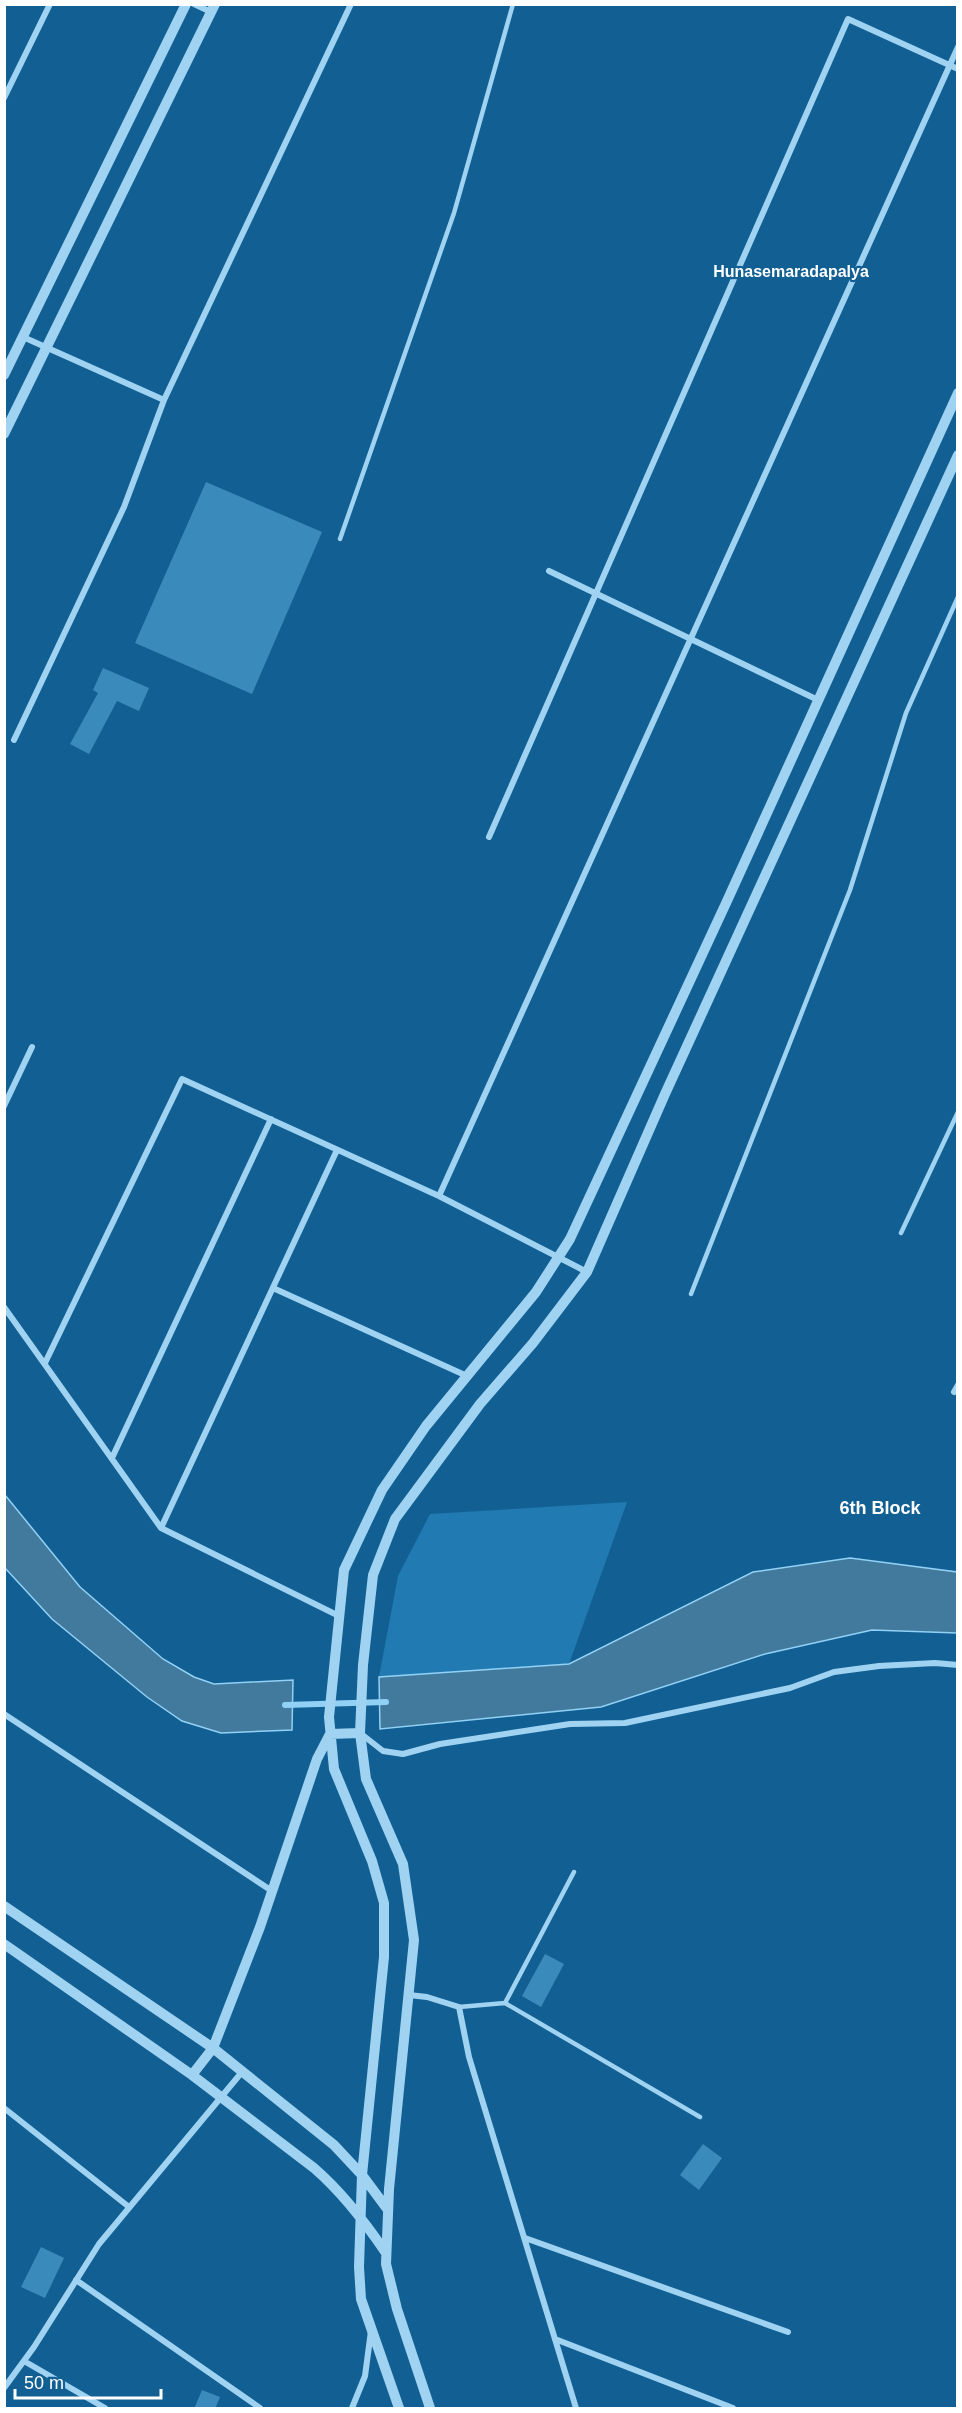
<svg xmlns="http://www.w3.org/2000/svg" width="962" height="2413" font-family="Arial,sans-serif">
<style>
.green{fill:#217ab1}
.water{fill:#427a9e;stroke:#92d1f6;stroke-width:1.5}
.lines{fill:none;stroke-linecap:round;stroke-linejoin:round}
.stream{stroke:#92d1f6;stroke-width:6}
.building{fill:#3b8abc}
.service{stroke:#a0d3f2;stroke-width:4.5}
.minor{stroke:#a0d3f2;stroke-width:6}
.tertiary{stroke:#a0d3f2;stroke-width:10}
.labels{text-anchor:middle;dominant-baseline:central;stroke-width:4.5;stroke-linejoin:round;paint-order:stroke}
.neighbourhood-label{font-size:16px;font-weight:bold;fill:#fff;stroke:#126093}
.quarter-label{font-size:18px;font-weight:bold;fill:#fff;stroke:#126093}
</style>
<rect width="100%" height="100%" fill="#126093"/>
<path class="green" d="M627,1502L569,1664L379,1677L398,1576L430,1514Z"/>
<path class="water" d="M5,1495L80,1587L163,1659L194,1677L214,1684L293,1680L292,1730L221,1733L182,1721L147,1697L52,1619L5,1568Z
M850,1558L957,1572V1633L872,1630L765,1654L601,1707L380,1729L379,1677L569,1664L753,1572Z"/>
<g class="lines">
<path class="stream" d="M285,1705L386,1702"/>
</g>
<path class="building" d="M206,482L322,532L252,694L135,643Z
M103,668L149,688L139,711L117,701L89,754L70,744L98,693L93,690Z
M545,1954L564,1964L541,2007L522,1996Z
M703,2144L722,2158L699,2190L680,2175Z
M41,2247L64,2258L45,2298L21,2287Z
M202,2390L220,2397L215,2409H194Z"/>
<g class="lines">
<path class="service" d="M340,539L454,213L513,4
M901,1233L958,1112
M691,1294L850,890L906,713L958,597
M505,2003L574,1872
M459,2007L505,2003L700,2117"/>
<path class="minor" d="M194,4L211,12
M4,98L50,4
M23,337L164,400
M549,571L818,700
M14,740L124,507L164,400L351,4
M489,837L848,19L958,69
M4,1106L32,1047
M439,1196L958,47
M273,1288L467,1376
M4,1307L161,1528L339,1616
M45,1363L182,1079L439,1196L587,1272
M954,1392L958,1385
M112,1458L271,1119
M161,1528L337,1150
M4,1714L272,1891
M360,1733L383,1751L403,1754L440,1744L570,1724L625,1723L790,1688L834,1672L879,1666L935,1663L958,1665
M409,1995L427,1997L459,2007L469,2057L576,2408
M4,2108L129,2207
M525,2238L788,2332
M76,2280L260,2408
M555,2339L733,2408
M24,2361L105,2408
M4,2388L34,2347L99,2244L242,2072
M352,2408L365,2376L371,2331"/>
<path class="tertiary" d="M4,375L186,4
M4,434L215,4
M4,1906L213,2048L334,2145L362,2175L388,2210
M4,1944L192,2075L314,2168C343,2193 365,2222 386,2253
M192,2075L213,2048L260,1927L317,1759L330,1734L360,1733
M399,2408L361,2299L359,2267L362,2175L384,1957V1903L372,1861L334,1769L329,1717L344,1570L382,1490L426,1426L536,1292L570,1239L727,901L958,393
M430,2408L397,2309L386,2264L389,2189L414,1940L403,1864L366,1779L360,1733L363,1665L373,1575L395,1519L480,1404L533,1343L587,1272L665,1094L958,455"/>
</g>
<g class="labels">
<g class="neighbourhood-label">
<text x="791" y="271">Hunasemaradapalya</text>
</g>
<g class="quarter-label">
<text x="880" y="1508">6th Block</text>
</g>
</g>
<rect width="962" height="2413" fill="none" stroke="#ffffff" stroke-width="12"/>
<path d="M15 2389v9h146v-9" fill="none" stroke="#ffffff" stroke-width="3"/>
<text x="24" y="2389" font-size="18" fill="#ffffff" stroke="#126093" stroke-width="4.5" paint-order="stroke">50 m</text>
</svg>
